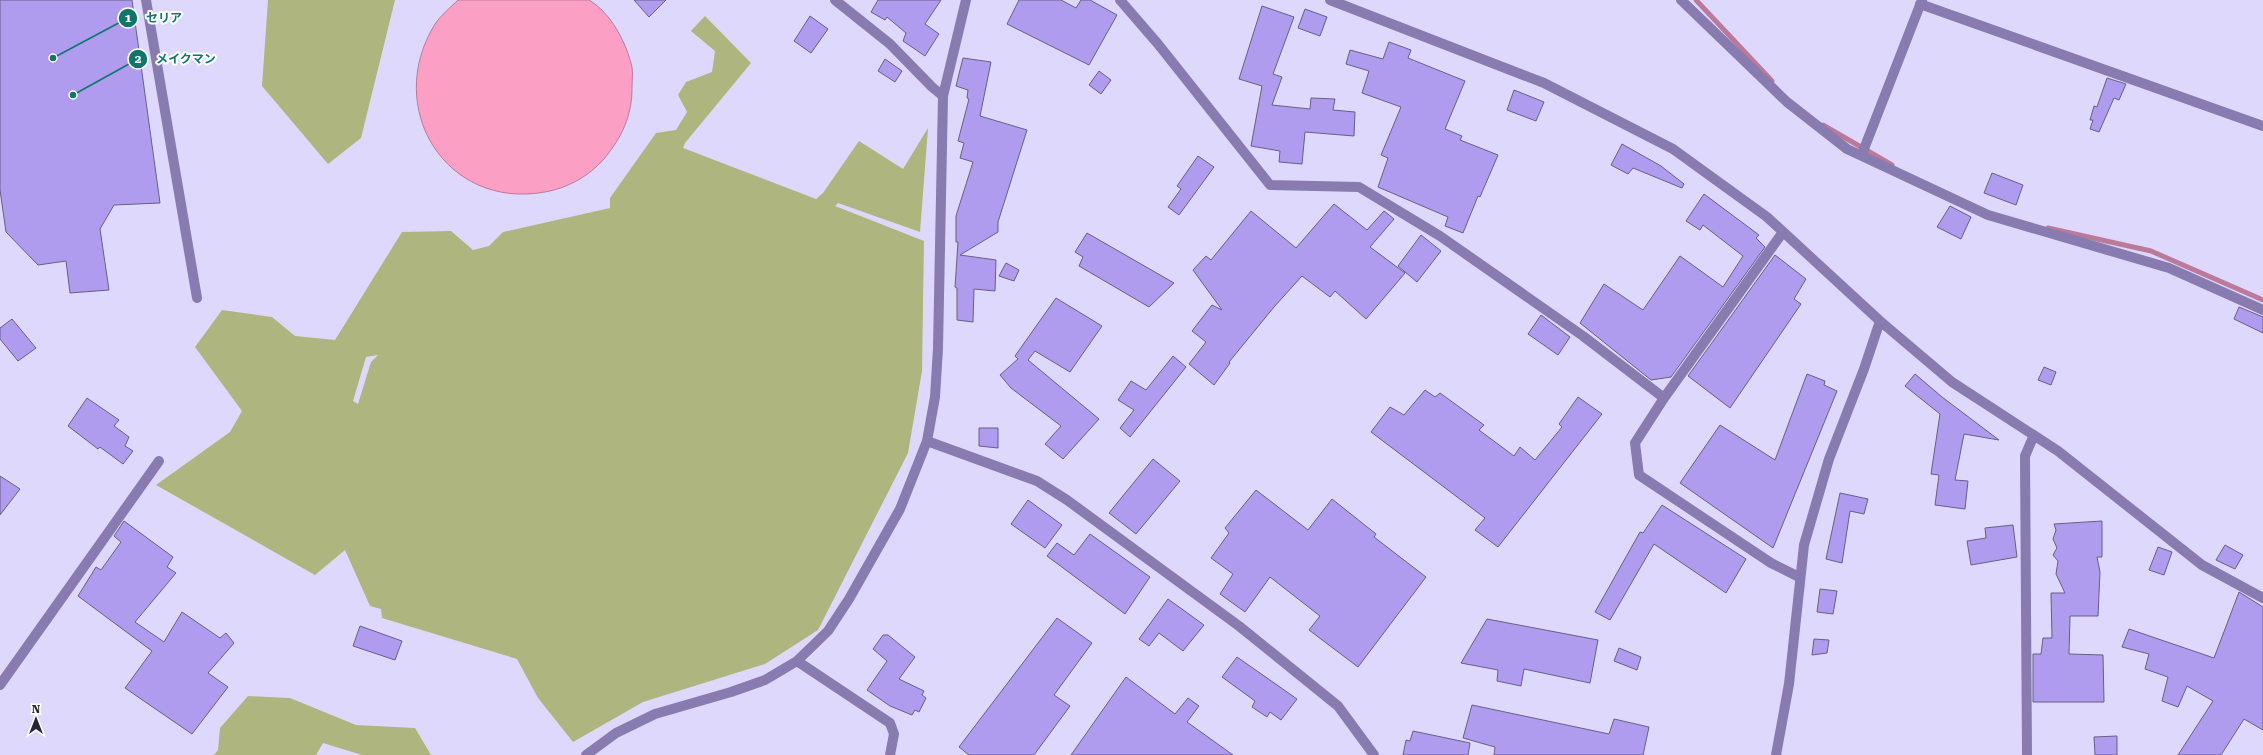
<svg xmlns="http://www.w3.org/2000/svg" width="2263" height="755" font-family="'Roboto Serif','Noto Sans JP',serif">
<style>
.green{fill:#aeb57e;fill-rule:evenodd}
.water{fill:#fc9fc5;stroke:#bc7a9a}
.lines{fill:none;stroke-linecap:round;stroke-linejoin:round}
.stream{stroke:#bc7a9a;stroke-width:5}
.building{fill:#af9cef;stroke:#675f86}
.minor{stroke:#877bb0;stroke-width:10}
.leader{fill:none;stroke:#0f766e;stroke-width:1.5}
.callout-dot{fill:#0f766e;stroke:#fff;stroke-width:1.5}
.mark-label{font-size:12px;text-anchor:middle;font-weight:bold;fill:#fff}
.callout-label{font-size:12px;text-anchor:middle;font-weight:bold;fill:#0f766e;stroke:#fff;stroke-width:4;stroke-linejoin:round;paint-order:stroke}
</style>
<rect width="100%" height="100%" fill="#dfd8fd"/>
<path class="green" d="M268,0H395L361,138L328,164L262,86Z
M705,16L751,63L685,143L683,148L816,199L823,193L859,141L903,169L928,128L920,232L838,203L835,206L924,241L922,371L908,453L818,630L765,664L643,702L573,742L538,698L517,659L382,618L381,609L370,606L345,550L315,575L156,485L230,432L242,411L195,347L222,310L272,317L295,336L335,340L402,232L451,231L473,250L489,246L503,232L610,208V198L656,133L676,130L687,112L678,95L686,82L712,72L715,51L691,31ZM378,355L371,362L358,404L353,401L366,357Z
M248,696L290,698L356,725L415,728L431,755H362L323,743L316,755H214L218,750L220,728Z"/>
<path class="water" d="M458,0H589C611,13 626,42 632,67C633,73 632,81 632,88C632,116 622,137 604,159C589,176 568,188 545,192C446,210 383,108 435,24C441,15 451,7 458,0Z"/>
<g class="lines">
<path class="stream" d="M1696,0L1772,81
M1823,125L1892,165
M2048,228L2151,251L2263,300"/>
</g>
<path class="building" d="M0,0H132L160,203L114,205L100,229L109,290L70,293L66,261L38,265L6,232L0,190Z
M634,0H666L649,17Z
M878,0H941L925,24L939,34L925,56L903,41L906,33L887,17L885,20L871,12Z
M1019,0H1061L1076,8L1081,0H1090L1117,15L1089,65L1007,24Z
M1262,6L1294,17L1273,74L1282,77L1272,105L1310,109L1311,98L1335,99L1333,110L1355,112L1354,136L1305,132L1302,164L1279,162L1280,151L1251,146L1262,86L1239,79Z
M1305,9L1327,17L1320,36L1298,28Z
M810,16L828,29L811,53L794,41Z
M1389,42L1411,50L1408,58L1465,81L1445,129L1462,136L1460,140L1498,155L1480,197L1478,196L1463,233L1445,226L1448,217L1378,187L1388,158L1381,155L1401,107L1362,93L1369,71L1346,64L1350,50L1383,59Z
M963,58L991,62L980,116L1027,130L998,222V232L960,255L996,260L995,291L974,289L973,322L957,320V288L955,287L958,242H956V216L973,162L960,158L964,143L958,141L969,99L967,98L968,90L956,86Z
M885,59L902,71L895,82L878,71Z
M1099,71L1111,80L1101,94L1089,85Z
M2107,78L2126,84L2119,100L2114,98L2099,132L2090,129L2093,120H2090L2094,106L2097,107Z
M1514,90L1544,102L1536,121L1507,110Z
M1622,144L1661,166L1684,184L1682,188L1633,168L1628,174L1611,165Z
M1198,156L1214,167L1179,215L1168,207L1181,189L1177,186Z
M1992,173L2023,185L2016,205L1984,193Z
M1704,194L1759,235L1756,238L1765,247L1671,377L1651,380L1580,323L1604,284L1643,310L1680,256L1723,287L1743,256L1703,225L1700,230L1686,221Z
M1334,204L1367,230L1384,211L1394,219L1370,247L1405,273L1366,319L1335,291L1330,297L1302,276L1274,307L1229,362L1230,363L1214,385L1189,364L1206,342L1192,331L1212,305L1222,310L1193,270L1206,256L1211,260L1251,211L1296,248Z
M1950,206L1971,217L1961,239L1937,227Z
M1087,233L1174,283L1149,307L1079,266L1083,257L1075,252Z
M1421,235L1441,251L1417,282L1398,266Z
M1775,255L1806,279L1794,299L1801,304L1730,408L1688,376Z
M1006,263L1019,270L1014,281L999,276Z
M1056,298L1102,326L1070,372L1035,351L1028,360L1099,419L1063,459L1045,444L1061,426L1011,388L1000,375L1018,359L1015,356Z
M2239,307L2263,317V333L2234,319Z
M1541,315L1570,337L1558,355L1528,334Z
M12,319L36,348L18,361L0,339V328Z
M1173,356L1186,367L1130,437L1120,428L1134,410L1118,400L1131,381L1146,390Z
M2044,367L2056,372L2051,385L2038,380Z
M1807,374L1825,381L1824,385L1837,391L1773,548L1680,483L1720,425L1775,460Z
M1915,374L1942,397L1999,440L1964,434L1955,480L1968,481L1965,509L1935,505L1939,475L1931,474L1940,414L1905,386Z
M1425,390L1435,397L1440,393L1484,425L1479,430L1514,456L1520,447L1535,460L1562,427L1559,424L1578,397L1602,414L1498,547L1475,530L1485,518L1371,432L1390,407L1404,415Z
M87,398L119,420L114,426L129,437L125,446L133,451L123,464L100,447L98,449L68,426Z
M979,428H998V448L979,446Z
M1153,459L1180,481L1136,534L1109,513Z
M0,476L20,489L0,515Z
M1256,490L1308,530L1332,499L1376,534L1374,537L1426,577L1358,667L1309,630L1320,616L1270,577L1245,612L1220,594L1233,574L1211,558L1229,533L1225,528Z
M1840,493L1868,499L1864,514L1850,511L1842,563L1826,559Z
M1028,500L1062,525L1045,548L1011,524Z
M1662,505L1746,559L1726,593L1654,544L1610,620L1595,612L1640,532L1643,533Z
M124,521L173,557L167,567L176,573L135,622L164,642L182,612L220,638L226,633L234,643L208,673L228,687L192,734L125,688L152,651L78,596L96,567L101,570L121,542L114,536Z
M2102,521V557H2097L2100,572L2098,616H2070L2069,654L2103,655L2104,702H2033V654H2041L2043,638H2052L2051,593H2065L2056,574L2058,561L2053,555L2057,548L2053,539L2056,530L2054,524Z
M2013,525L2017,557L1971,565L1967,541L1986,538L1985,528Z
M1090,534L1150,577L1125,614L1047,556L1057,543L1074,555Z
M2225,545L2243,555L2235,569L2216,560Z
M2158,547L2172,552L2164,575L2149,570Z
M1820,589L1837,591L1833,614L1817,612Z
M2239,592L2263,607V730L2244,719L2221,755H2178L2213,701L2187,686L2178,707L2162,701L2168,677L2145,669L2149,654L2122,647L2129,629L2214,658Z
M1168,599L1204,625L1183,651L1159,633L1149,646L1139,639Z
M1057,618L1092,643L1054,695L1070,706L1034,755H969L959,747Z
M1487,619L1598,640L1590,683L1524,669L1521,686L1497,681L1498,670L1461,663Z
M360,626L402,641L395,660L353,646Z
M883,635H888L915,657L899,679L924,691L922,695L926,698L919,712L915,710L912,715L890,706L867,690L887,661L873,649Z
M1814,639L1829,640L1827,653L1812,655Z
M1619,648L1641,657L1637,670L1614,661Z
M1237,657L1297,699L1281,720L1270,712L1267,717L1252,707L1255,701L1222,677Z
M1126,677L1175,714L1188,698L1199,706L1187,722L1233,755H1071Z
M1472,705L1609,734L1614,719L1649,727L1643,755H1494L1495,747L1463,738Z
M1413,731L1470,743L1468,755H1403L1406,740L1410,741Z
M2117,736V755H2095L2094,737Z"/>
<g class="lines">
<path class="minor" d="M146,0L197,298
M835,0L890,44L932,87L943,96
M1120,0L1158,44L1270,185L1359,187L1440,236L1583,336L1664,398L1783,232
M1330,0L1544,83L1673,149L1767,217L1880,321L1952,382L2058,451L2202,565L2263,598
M1681,0L1787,102L1847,149L1988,215L2169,268L2263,310
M1920,4L2263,126
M1862,154L1922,0
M1664,398L1635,443L1639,475L1771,563L1799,577
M927,441L1037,481L1067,500L1239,626L1338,706L1374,755
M797,661L890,723L894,734L890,755
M0,685L159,461
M586,755L616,733L655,714L731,692L765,680L797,661L828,631L849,599L900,509L927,441L935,397L938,348L943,96L966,0
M1776,755L1789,684L1804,545L1829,459L1864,369L1880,321
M2027,755L2025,456L2034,435"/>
</g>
<path class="leader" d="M53 58L128 18M73 95L138 59"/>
<g class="callout-dot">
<circle cx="53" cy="58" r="4"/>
<circle cx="73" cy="95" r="4"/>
<circle cx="128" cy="18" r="10"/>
<circle cx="138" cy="59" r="10"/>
</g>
<g class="mark-label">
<text x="128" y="22">1</text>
<text x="138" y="63">2</text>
</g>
<g class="callout-label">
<text x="164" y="22">セリア</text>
<text x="186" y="63">メイクマン</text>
</g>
<g transform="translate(36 719)" stroke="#ffffff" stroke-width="3" paint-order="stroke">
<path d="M0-3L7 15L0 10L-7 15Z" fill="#282435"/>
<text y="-6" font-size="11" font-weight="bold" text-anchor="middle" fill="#282435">N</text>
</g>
</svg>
